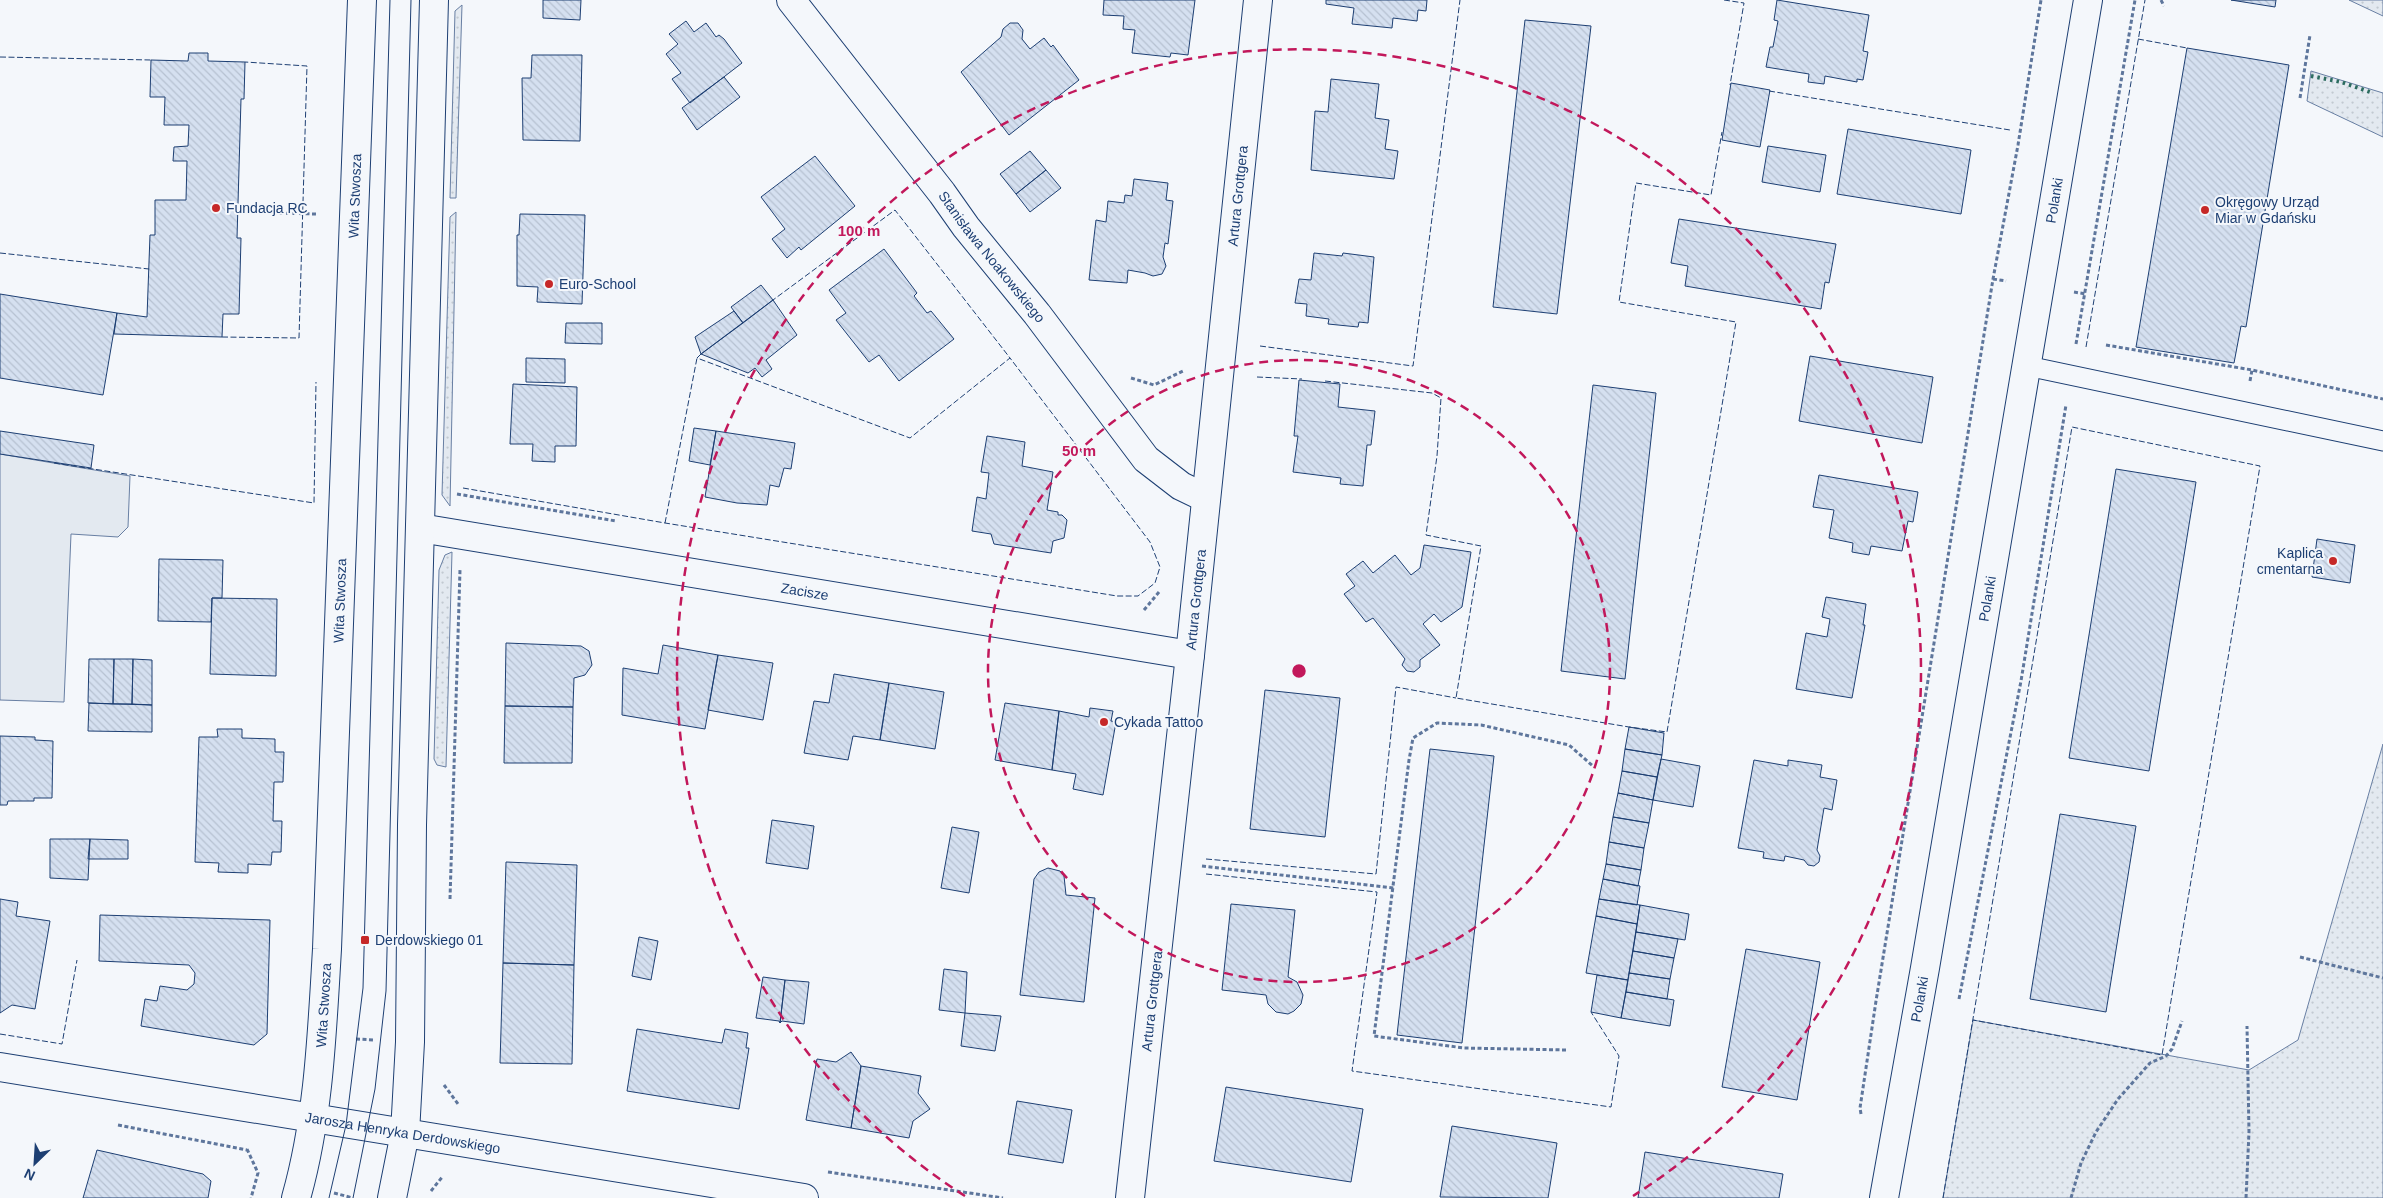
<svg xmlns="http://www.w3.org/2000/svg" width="2383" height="1198" font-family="Arial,sans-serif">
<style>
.grass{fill:url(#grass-dots);stroke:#687fa3}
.garden{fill:#e3e9f0;stroke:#687fa3}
.building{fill:url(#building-back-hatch);stroke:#1d3f73}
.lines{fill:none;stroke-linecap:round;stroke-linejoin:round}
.lane-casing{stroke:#1d3f73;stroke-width:21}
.street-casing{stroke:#1d3f73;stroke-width:30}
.secondary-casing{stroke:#1d3f73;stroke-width:30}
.path{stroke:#5e769c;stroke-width:3;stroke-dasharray:4 2.5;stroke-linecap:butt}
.lane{stroke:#f4f7fb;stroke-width:19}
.street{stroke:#f4f7fb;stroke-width:28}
.secondary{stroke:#f4f7fb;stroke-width:28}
.tram{stroke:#1d3f73;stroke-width:1}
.hedge{stroke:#2c6c60;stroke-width:4;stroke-dasharray:2.5 4;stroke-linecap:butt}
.fence{stroke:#1d3f73;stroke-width:1;stroke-dasharray:6 2.5;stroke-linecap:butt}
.ring{fill:none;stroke:#c2185b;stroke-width:2.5;stroke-dasharray:9 6}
.poi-dot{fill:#c62828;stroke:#f4f7fb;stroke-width:2}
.labels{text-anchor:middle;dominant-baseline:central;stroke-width:4;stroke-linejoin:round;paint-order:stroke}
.street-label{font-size:14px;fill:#1d3f73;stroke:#f4f7fb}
.poi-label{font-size:14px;fill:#1d3f73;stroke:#f4f7fb;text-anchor:start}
.centre{fill:#c2185b;stroke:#f4f7fb;stroke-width:2.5}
.ring-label{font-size:15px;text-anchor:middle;font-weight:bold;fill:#c2185b;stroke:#f4f7fb;stroke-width:4;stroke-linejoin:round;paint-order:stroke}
</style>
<defs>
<pattern id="grass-dots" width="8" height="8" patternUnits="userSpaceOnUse" patternTransform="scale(1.25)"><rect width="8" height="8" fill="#e3e9f0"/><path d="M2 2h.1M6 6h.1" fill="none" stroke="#c2c9d1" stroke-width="1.8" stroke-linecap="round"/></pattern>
<pattern id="building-back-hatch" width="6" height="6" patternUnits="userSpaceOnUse" patternTransform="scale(1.25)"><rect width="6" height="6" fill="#d5e0f0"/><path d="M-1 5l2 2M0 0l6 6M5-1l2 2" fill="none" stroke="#b6c1d1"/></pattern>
</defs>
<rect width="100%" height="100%" fill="#f4f7fb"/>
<path class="grass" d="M2349,0H2383V16Z
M462,5L456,198H450L455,11Z
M2311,71L2383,93V137L2307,101Z
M456,212L450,506L442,495L450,217Z
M452,552L446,767L437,765L434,759L439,570L445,555Z
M2383,744V1198H1943L1973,1020L2249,1070L2298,1040Z"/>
<path class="garden" d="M0,454L130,476L128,527L118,537L71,534L64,702L0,700Z"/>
<path class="building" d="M543,0H581L580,20L543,18Z
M1104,0H1195L1188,55L1171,53L1170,57L1132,53L1135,30L1123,29L1124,16L1103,15Z
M1326,0H1427L1426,11L1418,10L1417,21L1393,18L1392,28L1352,24L1354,8L1326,4Z
M1777,0L1869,15L1863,51L1868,52L1863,80L1857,79V82L1825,76L1824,84L1808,82L1809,74L1766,67L1770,47H1773L1778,21L1774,20Z
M2231,0H2276L2275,7Z
M1525,20L1591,26L1557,314L1493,307Z
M686,21L694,32L706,23L716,37L719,35L724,39L742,63L690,103L672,79L681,73L666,54L678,44L669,34Z
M1010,23H1018L1023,30L1022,39L1030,49L1044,38L1051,47L1053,45L1079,80L1009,135L961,72L1001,37L1003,29Z
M2187,48L2289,65L2246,327L2241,326L2234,363L2136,347Z
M189,53H208V61L245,62L244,99H241L237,238H241L239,314H223L222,337L114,334L117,313L147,317L150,235H155V200H186L187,161H173L174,147L188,146L189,125H164L165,97H150L151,60L188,61Z
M532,55H582L580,141L523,140L522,78H531Z
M724,77L740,97L697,130L682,108Z
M1331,79L1379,84L1375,118L1389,120L1385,149L1398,151L1394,179L1311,170L1315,111L1328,112Z
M1731,83L1770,90L1760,147L1722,140Z
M1848,129L1971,150L1961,214L1837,194Z
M1768,146L1826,155L1820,192L1762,182Z
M1030,151L1046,170L1016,194L1000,174Z
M815,156L855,206L801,250L799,247L787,258L772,239L785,229L761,197Z
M1046,170L1061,188L1030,212L1016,194Z
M1134,179L1168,183L1166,200L1173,201L1168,244L1165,243L1163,257L1166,266L1162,274L1153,276L1145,273L1128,270L1127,283L1089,280L1096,220L1106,222L1108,201L1124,203L1125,195L1132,196Z
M520,214L585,215L582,304L537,302L538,287L517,286V235H519Z
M1679,219L1836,244L1829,283L1825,282L1821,309L1685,286L1688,266L1671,263Z
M884,249L917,293L914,296L927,313L931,311L954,339L899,381L879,355L869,362L836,320L846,313L829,290Z
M1314,253L1342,256L1343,253L1374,257L1368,323L1359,322L1358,327L1328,324L1329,319L1306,316L1307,304L1295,303L1299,279L1311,280Z
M761,285L773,300L743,323L731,307Z
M0,294L117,313L103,395L0,378Z
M773,300L797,335L766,360L772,369L762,377L755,368L748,373L701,354Z
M734,311L743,323L701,354L695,337Z
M566,323H602V344L565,343Z
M1810,356L1933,377L1922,443L1799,421Z
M526,358L565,359V383L526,382Z
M1299,380L1340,384L1338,407L1375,411L1371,445H1367L1363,486L1340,484L1341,478L1293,472L1298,436H1294Z
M513,384L577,387L576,446H555V462L532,461L533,444H510Z
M1593,385L1656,393L1625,679L1561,671Z
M694,428L716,431L710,465L689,461Z
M0,431L94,445L91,468L0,454Z
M716,431L795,443L791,469L784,468L779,487L770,485L767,505L737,503L705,497Z
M987,436L1025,442L1022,466L1053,472L1047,510L1058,512V515H1062L1067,520L1064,538L1053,541L1051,553L994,544L991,534L972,531L977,497L986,499L989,473L981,472Z
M2116,469L2196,482L2149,771L2069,758Z
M1819,475L1918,492L1913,522L1908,521L1902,551L1871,546L1869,555L1852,552L1853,543L1829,538L1834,510L1813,507Z
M2317,539L2355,545L2350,583L2312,577Z
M1424,545L1471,552L1462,607L1441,622L1434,614L1423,624L1440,645L1420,660V667L1414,672L1407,671L1402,665L1405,659L1373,618L1366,622L1344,594L1355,586L1346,574L1363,561L1373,573L1395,555L1411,575L1420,568Z
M159,559L223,560L222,598H212L211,622L158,621Z
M1826,597L1866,604L1863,625H1865L1852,698L1796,689L1806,633L1827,637L1830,619L1822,617Z
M212,598L277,599L276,676L210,674Z
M506,643L581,646L589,651L592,665L585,675L574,678L573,707L505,706Z
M663,645L718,655L705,729L622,715L623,668L658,674Z
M718,655L773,663L763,720L708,710Z
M89,659H114L113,704L88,703Z
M114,659H133L132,704H113Z
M133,659L152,660V705L132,704Z
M834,674L889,683L880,740L853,736L848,760L804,753L814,701L829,703Z
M889,683L944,692L935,749L880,740Z
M1265,690L1340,698L1325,837L1250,829Z
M89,703L152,705V732L88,731Z
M1005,703L1059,711L1052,770L995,760Z
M505,706L573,707L572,763H504Z
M1090,708L1113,711L1111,721L1116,722L1103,795L1073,789L1076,774L1052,770L1059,711L1089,717Z
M1629,727L1664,733L1662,755L1625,749Z
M217,729H242V738L275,739V752H284L283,782H274L273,821H282L281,852H272L271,865L248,864V873L218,872L219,863L195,862L199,737H218Z
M0,736L35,737V740L53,741L52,798H34V801H8L7,805H0Z
M1430,749L1494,756L1462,1043L1397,1035Z
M1625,749L1662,755L1657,777L1622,771Z
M1661,759L1700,766L1693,807L1653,800Z
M1754,760L1788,766V760L1822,765L1820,777L1837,780L1832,810L1824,808L1817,850L1820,856L1819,862L1814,866L1808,865L1804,860L1785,856L1784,861L1763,858L1764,852L1738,848Z
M1622,771L1657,777L1653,800L1618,793Z
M1618,793L1653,800L1649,823L1613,817Z
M2060,814L2136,826L2106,1012L2030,999Z
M1613,817L1649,823L1644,848L1609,842Z
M772,820L814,826L808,869L766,863Z
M952,827L979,832L969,893L941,888Z
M50,839H90L88,880L50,878Z
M90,839L128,840V859H88Z
M1609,842L1644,848L1641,870L1606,864Z
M506,862L577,865L574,965L503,963Z
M1606,864L1641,870L1638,886L1603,879Z
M1048,868L1060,871L1064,876L1066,895L1095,898L1084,1002L1020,995L1034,879L1039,872Z
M1603,879L1640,886L1637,905L1599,899Z
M0,899L18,902L16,916L50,921L35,1009L12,1005L0,1013Z
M1599,899L1640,905L1637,924L1596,916Z
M1231,904L1295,910L1288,977L1297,982L1303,995L1301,1004L1294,1011L1288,1014L1276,1012L1268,1004L1266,995L1222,990Z
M1640,905L1689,914L1685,940L1636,932Z
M100,915L270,920L267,1034L254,1045L141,1026L145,999L157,1001L160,986L187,990L194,984L195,973L189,965L99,961Z
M1596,916L1637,924L1628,980L1586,973Z
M1636,932L1678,939L1674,958L1633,951Z
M639,937L658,941L651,980L632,976Z
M1746,949L1820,962L1797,1100L1722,1087Z
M1633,951L1674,958L1670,979L1629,973Z
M503,963L574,965L572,1064L500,1063Z
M944,969L967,972L965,1013L939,1010Z
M1629,973L1670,979L1667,999L1626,992Z
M1597,975L1628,980L1621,1018L1591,1012Z
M763,977L785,980L780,1023L779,1021L756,1018Z
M785,980L809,982L804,1024L782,1021L780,1023Z
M1626,992L1674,1000L1670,1026L1621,1018Z
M965,1013L1001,1016L995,1051L961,1046Z
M637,1029L722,1043L725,1029L748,1033L746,1048H749L739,1109L627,1091Z
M851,1052L861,1066L851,1128L806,1120L817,1059L836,1062Z
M861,1066L921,1076L918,1093L930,1109L913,1121L909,1138L851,1128Z
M1226,1087L1363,1109L1351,1182L1214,1161Z
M1017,1101L1072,1110L1063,1163L1008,1154Z
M1452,1126L1557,1143L1548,1198L1440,1197Z
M97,1150L203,1174L211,1181L208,1198H83Z
M1645,1152L1783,1174L1779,1198H1638Z"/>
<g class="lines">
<g class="lane-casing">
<path id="lane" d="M2027,366L2383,441"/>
</g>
<g class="street-casing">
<g id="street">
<path id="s1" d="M791,0L942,193L966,227L1037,314L1146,459L1181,486L1206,498"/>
<path id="s2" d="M420,528L1190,655"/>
<path id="s3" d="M0,1067L804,1198"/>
<path id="s4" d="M296,1198C319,1117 322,1032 327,949L362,0"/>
<path d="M392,1198L405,1133L410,1042L412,825L434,0"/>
<path id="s5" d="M1130,1198L1190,655L1258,0"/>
</g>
</g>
<g class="secondary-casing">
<g id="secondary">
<path id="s6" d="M1884,1198L1925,968L2088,0"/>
</g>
</g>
<path class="path" d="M2161,0L2164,6
M2300,98L2310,35
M273,213L317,214
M1993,279L2006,281
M2074,292L2086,294
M2076,344L2135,0
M2106,345L2252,370L2383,399
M1131,378L1154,385L1183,371
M2250,381L2252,370
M457,494L616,521
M1144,610L1159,592
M1202,866L1394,888
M450,899L460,570
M2300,957L2383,978
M1959,999L2021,681L2066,405
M356,1039L375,1040
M1566,1050L1464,1048L1374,1036L1409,760L1413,738L1437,723L1481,725L1569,745L1594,767
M444,1085L458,1104
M1861,1114L1860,1108L1876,1001L1993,279L2018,145L2041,0
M118,1125L247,1150
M247,1149L258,1173L251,1198
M828,1172L1003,1198
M431,1191L443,1176
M334,1193L353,1198
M2071,1198L2081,1163L2096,1132L2118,1099L2150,1063L2166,1056L2172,1049L2182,1021
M2246,1198L2249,1132L2247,1026"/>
<use href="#lane" class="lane"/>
<use href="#street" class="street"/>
<use href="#secondary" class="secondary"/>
<path class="tram" d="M329,1198L346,1125L363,988L390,0
M353,1198L375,1089L386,991L411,0"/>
<path class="hedge" d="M2311,76L2341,82L2373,93"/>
<path class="fence" d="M1724,0L1744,3L1730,85
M2138,39L2187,48
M0,57L151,60
M1769,91L2010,130
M0,253L149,269
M222,337L299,338L307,66L245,62
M1260,346L1413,366L1460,0
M2086,347L2145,0
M701,354L697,358L910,438L1010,358L895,210L773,300
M1257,377L1302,379
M1325,381L1432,393L1441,398L1437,456L1426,535L1481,546L1456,698L1629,727L1667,732L1736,322L1619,302L1636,183L1711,195L1722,132
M54,463L314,503L316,382
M463,488L665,523L1117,596H1138L1155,583L1160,567L1150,542L1010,358
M665,523L697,358
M1206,859L1376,874L1396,687L1456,698
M1206,874L1377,892L1352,1071L1611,1107L1619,1056L1591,1012
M0,1034L62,1044L77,960
M1943,1198L2072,427L2260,466L2162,1055L1973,1020"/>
</g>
<g class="ring">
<circle cx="1299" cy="671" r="311"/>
<path d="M965 1196A622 622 0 1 1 1633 1196"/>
</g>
<g class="poi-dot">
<circle cx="216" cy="208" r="5"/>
<circle cx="2205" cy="210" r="5"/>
<circle cx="549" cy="284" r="5"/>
<circle cx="2333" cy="561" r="5"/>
<circle cx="1104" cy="722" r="5"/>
<rect x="360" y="935" width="10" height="10" rx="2.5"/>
</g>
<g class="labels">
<g class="street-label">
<text stroke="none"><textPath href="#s4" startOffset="1005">Wita Stwosza</textPath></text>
<text stroke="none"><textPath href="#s5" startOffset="1008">Artura Grottgera</textPath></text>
<text stroke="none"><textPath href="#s6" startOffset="1012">Polanki</textPath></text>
<text stroke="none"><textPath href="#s1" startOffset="326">Stanisława Noakowskiego</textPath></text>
<text stroke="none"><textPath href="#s2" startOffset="390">Zacisze</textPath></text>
<text stroke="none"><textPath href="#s5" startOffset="602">Artura Grottgera</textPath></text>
<text stroke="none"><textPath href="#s6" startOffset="608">Polanki</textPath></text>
<text stroke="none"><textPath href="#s4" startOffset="600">Wita Stwosza</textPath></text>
<text stroke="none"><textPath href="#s6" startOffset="202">Polanki</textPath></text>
<text stroke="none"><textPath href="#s5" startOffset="198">Artura Grottgera</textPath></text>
<text stroke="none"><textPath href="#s4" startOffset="195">Wita Stwosza</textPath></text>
<text stroke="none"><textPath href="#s3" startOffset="408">Jarosza Henryka Derdowskiego</textPath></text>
</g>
<g class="poi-label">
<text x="2215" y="202">Okręgowy Urząd<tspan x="2215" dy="16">Miar w Gdańsku</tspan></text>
<text x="226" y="208">Fundacja RC</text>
<text x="559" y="284">Euro-School</text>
<text x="2323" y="553" text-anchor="end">Kaplica<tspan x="2323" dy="16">cmentarna</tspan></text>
<text x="1114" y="722">Cykada Tattoo</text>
<text x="375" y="940">Derdowskiego 01</text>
</g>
</g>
<circle cx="1299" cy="671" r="8" class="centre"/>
<g class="ring-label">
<text x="859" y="236">100 m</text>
<text x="1079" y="456">50 m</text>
</g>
<g transform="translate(35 1163) rotate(205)" stroke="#f4f7fb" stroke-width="4" paint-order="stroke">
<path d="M0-4L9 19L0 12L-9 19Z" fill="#1d3f73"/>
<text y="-8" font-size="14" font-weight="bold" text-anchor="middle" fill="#1d3f73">N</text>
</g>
</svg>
